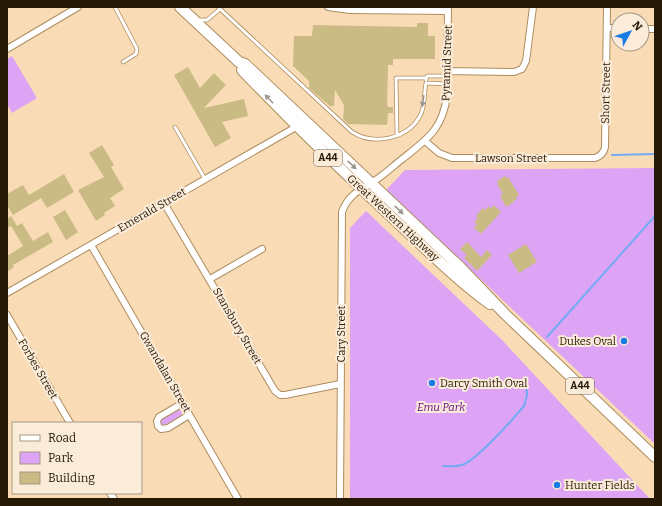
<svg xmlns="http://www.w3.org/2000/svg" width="662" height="506" font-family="Bitter,serif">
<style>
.green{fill:#dda4f6}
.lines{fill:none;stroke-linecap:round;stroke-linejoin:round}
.stream{stroke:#73abf3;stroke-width:2}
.building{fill:#cabb84}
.service-casing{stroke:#ae8c5e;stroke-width:4.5}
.minor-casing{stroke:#ae8c5e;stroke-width:8}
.trunk-casing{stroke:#ae8c5e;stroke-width:12}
.service{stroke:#fff;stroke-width:3}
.minor{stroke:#fff;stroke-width:6}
.trunk{stroke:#fff;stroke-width:10}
.oneway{fill:#9d988f}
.poi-dot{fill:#1b7be4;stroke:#fbecd9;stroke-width:1.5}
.labels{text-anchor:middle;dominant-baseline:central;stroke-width:4;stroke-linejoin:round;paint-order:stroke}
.shield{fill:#fbecd9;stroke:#665845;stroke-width:1}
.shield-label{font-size:10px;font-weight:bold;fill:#261906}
.street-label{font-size:11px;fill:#261906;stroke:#fbecd9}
.poi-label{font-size:11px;fill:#261906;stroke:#fbecd9;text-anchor:start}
.park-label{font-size:11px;font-style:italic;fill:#680f86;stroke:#fbecd9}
</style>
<rect width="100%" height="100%" fill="#f9dcb6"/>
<path class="green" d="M12,56L37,98L12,113L7,104V59Z
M655,168V444L386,190L405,170Z
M366,211L502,340L650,499H350V228Z
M178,410L182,411L181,416L165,425H161V420Z"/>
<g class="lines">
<path class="stream" d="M612,155L655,154
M547,337L655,216
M443,466C450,466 456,467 462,465C477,460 513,419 524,406L527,395L526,383"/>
</g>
<path class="building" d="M417,23H428V36H435V59H393V65H388L387,105L388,107H393V113H388L387,125L348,124L343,119L344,105L335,90L334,106H330L309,88V81L293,66L294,36H312L313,25L417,27Z
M188,67L200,88L214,73L226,85L204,108L244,99L248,116L222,122L231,138L215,147L174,75Z
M102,145L114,165L111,167L124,189L110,198L115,206L104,213L105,215L96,221L78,190L104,177L89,153Z
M64,174L74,192L47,208L41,198L13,215L7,205V194L23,185L29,195Z
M505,176L506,178L508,177L519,195L516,197L517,199L514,201V202L506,207L500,196L503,194L497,184L498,183L497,181Z
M494,205L501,212L481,234L474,228L477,224L474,222L478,218L476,216L483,208L485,210L489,206L491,209Z
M65,210L78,232L66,240L53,217Z
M11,216L17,226L22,223L33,241L48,232L53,242L13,265L14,267L7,272V256L23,246L11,226L7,228V219Z
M467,242L481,257L487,250L492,255L477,271L464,258L467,255L460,249Z
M526,244L537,262L519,273L508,255Z"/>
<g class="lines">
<g class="service-casing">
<path id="service" d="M115,7L137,49L136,54L123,62
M218,7L352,132C374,146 409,139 421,114C425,105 424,93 426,83L447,84
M199,20H207L220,9
M426,80L427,76H447
M175,127L205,179
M397,136L396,78H426"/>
</g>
<g class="minor-casing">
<path id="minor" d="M328,7L350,10L448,11
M607,28H618
M642,29H655
M7,49L78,7
M447,71L514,72L522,69L526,61L533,7
M425,141L439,153L452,158H595C601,156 604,153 605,147L607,7
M164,203L275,391L280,395H285L340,384
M91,245L238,499
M210,279L262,249
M7,293L296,127
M7,315L70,423
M183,403L159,417L157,421L158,426L161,429L168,428L189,415
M110,493L114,499
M340,499L342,212C348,195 361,189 374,181C384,175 392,167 401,160C426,140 443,130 447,95L448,7"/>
</g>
<g class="trunk-casing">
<path id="trunk" d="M180,7L239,62L245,64L460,267L505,314L655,457
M242,70C292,122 344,173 397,222C427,250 457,280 490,304"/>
</g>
<use href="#service" class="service"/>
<use href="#minor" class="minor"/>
<use href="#trunk" class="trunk"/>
</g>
<defs><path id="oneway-solid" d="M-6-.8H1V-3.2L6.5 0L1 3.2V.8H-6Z"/></defs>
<g class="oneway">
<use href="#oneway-solid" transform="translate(269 99) rotate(-134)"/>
<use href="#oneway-solid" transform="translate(423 101) rotate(98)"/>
<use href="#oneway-solid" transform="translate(352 165) rotate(43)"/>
<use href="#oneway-solid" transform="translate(399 210) rotate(43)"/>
</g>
<g class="poi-dot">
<circle cx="624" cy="341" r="4"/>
<circle cx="432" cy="383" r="4"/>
<circle cx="557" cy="485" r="4"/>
</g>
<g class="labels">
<g class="shield">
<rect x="314" y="150" width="28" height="16" rx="3"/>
<rect x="566" y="378" width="28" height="16" rx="3"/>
</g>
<g class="shield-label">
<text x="328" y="158">A44</text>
<text x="580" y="386">A44</text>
</g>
<g class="street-label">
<text transform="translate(447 63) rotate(-88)">Pyramid Street</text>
<text transform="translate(606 93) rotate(-89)">Short Street</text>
<text x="511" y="158">Lawson Street</text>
<text transform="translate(152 210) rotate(-30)">Emerald Street</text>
<text transform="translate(393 218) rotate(43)">Great Western Highway</text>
<text transform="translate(237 326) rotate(60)">Stansbury Street</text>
<text transform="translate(341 334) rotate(-90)">Cary Street</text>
<text transform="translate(38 369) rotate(60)">Forbes Street</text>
<text transform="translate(165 372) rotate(60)">Gwandalan Street</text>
</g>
<g class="poi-label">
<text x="616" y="341" text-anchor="end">Dukes Oval</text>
<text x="440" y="383">Darcy Smith Oval</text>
<text x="565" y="485">Hunter Fields</text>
</g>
<g class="park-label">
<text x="441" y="407">Emu Park</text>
</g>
</g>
<rect width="662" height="506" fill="none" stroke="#261906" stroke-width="16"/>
<rect x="12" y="422" width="130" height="72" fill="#fbecd9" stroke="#a69885"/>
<rect x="20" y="435" width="20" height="6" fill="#ffffff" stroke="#a69885"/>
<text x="48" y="442" font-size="12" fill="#261906">Road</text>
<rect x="20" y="452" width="20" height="12" fill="#dda4f6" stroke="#a69885"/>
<text x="48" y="462" font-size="12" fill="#261906">Park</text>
<rect x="20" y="472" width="20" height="12" fill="#cabb84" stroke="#a69885"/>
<text x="48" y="482" font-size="12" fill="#261906">Building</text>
<g transform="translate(630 32) rotate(50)"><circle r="19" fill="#fbecd9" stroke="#a69885"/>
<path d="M0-3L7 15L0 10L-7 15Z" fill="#1b7be4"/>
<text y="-6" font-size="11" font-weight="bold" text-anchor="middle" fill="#261906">N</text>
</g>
</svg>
